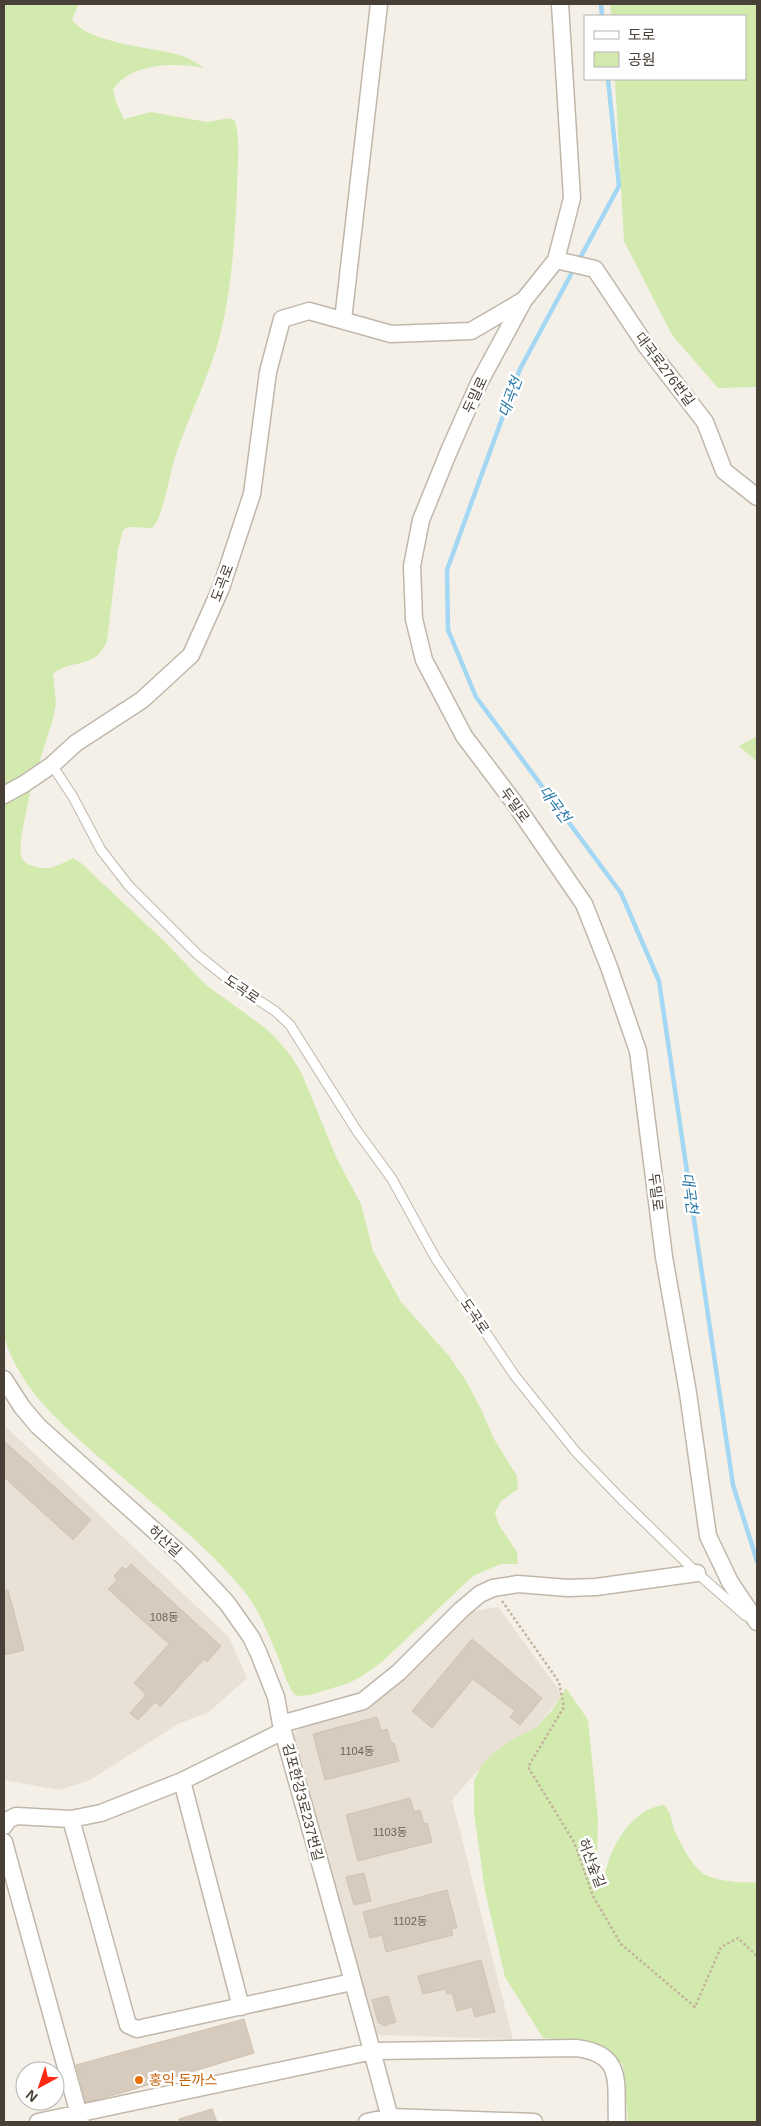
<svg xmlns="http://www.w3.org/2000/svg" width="761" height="2126" font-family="Helvetica,'Noto Sans KR',sans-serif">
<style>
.residential{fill:#e9e1d6}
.green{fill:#d3eaaf}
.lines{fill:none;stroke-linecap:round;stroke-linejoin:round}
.stream{stroke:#a3d7f3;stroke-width:4.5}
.building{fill:#d6cbbd;stroke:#d2c2b0}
.service-casing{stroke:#c0b7aa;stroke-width:11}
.minor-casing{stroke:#c0b7aa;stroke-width:19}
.path{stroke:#c3b29b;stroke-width:2.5;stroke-dasharray:2.5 2.5;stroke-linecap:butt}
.service{stroke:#fff;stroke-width:9}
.minor{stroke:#fff;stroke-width:16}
.food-dot{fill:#e8710a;stroke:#fff;stroke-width:2}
.labels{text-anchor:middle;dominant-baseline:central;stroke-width:5;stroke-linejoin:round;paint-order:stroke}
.number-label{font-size:11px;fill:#6c6358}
.street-label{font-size:14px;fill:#484036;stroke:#fff}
.food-label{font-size:14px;fill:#c56008;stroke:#fff;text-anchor:start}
.water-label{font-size:15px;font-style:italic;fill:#2879a7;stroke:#fff}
</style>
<rect width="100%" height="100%" fill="#f4f0e8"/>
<path class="residential" d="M4,1425L229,1637L247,1678L209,1712L178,1724L90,1780L59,1790L4,1780Z
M498,1607L562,1694L527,1741L490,1757L452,1800L513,2039L379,2035L374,2031L293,1735L303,1725L371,1705L464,1613Z"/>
<path class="green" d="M4,4H79L72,19C84,42 152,48 176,54C186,56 195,62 204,68C177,62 129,63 113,90L116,102L124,119L151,112L207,122L230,118L235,121C241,142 237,168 237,189C235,237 232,286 221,332C210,375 189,415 175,457C170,472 163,519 152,528L128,527L123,530L118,550L107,641C96,670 69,659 53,674L56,703L53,719L39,763L4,786Z
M610,4H757V387L718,388L672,335L624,241L615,79H745V16H611Z
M757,736V762L739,746Z
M31,786C29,802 18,843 21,856C23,862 27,864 33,866C48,872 59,865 73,858L81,863L165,942L206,985L264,1027L275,1037L291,1056L301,1072L337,1159L361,1204L373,1251L401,1302L449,1356L465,1379L481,1409L494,1439L517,1476L518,1489L501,1501L495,1513L499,1525L517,1552L518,1564H501L473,1576L383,1661L364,1675L349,1683L310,1695L297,1696L294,1694C287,1684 284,1673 280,1662C269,1636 259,1607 239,1585C203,1543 158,1508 116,1472C73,1434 20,1394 4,1336V802Z
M566,1688L588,1720L598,1819L597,1858L603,1878C607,1870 608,1860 612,1852C622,1830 639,1808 664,1805C673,1816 670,1817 674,1829C678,1840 694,1869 704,1874C720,1882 740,1883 757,1882V2122H628L623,2065L605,2047L578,2041L543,2038L505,1977L485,1891L474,1813V1781L481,1766L491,1755L512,1740L537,1727L552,1710Z"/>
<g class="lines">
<path class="stream" d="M601,4L602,16
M579,260L619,186L608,79
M575,267L520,369L447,570L448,630L476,697L621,893L659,981L733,1485L757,1561"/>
</g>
<path class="building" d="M4,1441L91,1520L73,1540L4,1477Z
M131,1564L221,1646L207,1662L204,1659L160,1707L155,1702L138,1720L130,1713L146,1695L134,1683L169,1644L108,1589L117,1580L114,1576L122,1567L126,1570Z
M8,1590L24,1650L4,1655V1591Z
M472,1639L542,1698L520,1725L510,1717L515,1711L473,1679L432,1728L412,1711Z
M377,1717L381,1731L387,1729L391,1743H394L399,1761L325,1780L313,1734Z
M410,1798L414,1812L420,1810L424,1824L427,1823L432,1842L358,1861L346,1815Z
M364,1873L371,1901L354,1905L346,1877Z
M447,1890L457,1928L451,1929L453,1935L386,1952L382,1935L370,1938L363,1912Z
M481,1960L495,2012L475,2017L472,2007L457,2011L452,1993L447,1994L445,1989L423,1994L418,1976Z
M388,1996L396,2022L384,2026L378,2022L372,2000Z
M244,2019L254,2053L118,2094L86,2102L76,2065Z
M212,2109L217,2122H180L179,2119Z"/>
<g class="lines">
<g class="service-casing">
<path id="service" d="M52,765L73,797L101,850L129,886L198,955L238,987L275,1011L290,1025L357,1131L392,1179L436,1259L515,1376L576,1452L622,1500L697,1573L746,1616"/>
</g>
<g class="minor-casing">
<path id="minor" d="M560,4L572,198L556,260L524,300L479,383L449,451L421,520L412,566L414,619L424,660L464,736L513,801L584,904L609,967L638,1051L664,1257L688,1393L708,1536L730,1582L757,1622
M556,260L595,269L647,347L705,422L724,471L757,497
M343,320L379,4
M4,795L24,784L52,765L76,743L142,700L191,655L221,588L252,494L268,372L282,319L309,311L391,334L471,331L524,300
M4,1379L22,1407L38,1426L186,1559L227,1603L251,1637L259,1654L276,1697L281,1724C318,1857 356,1989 391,2122
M281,1724L363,1701L399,1672L461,1610L480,1594L493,1588L518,1584L568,1588L596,1587L697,1573
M182,1781L241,2007
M71,1819L128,2025L137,2029L352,1982
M4,1826L8,1820L16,1816L71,1819L101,1813L182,1781L283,1731
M4,1842L81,2122
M38,2122L373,2051L576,2048C625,2054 615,2083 617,2122
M367,2122L390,2117L534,2122"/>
</g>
<path class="path" d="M502,1601L559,1682L564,1707L528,1767L574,1842L593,1896L621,1944L695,2007L721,1947L738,1938L757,1956"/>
<use href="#service" class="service"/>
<use href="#minor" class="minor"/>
</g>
<circle class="food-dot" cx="139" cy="2080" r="5"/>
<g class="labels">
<g class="number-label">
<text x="164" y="1617">108동</text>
<text x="357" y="1751">1104동</text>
<text x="390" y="1832">1103동</text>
<text x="410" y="1921">1102동</text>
</g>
<g class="street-label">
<text transform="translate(665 369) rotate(53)">대곡로276번길</text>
<text transform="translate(475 395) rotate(-65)">두밀로</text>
<text transform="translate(222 583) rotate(-69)">도곡로</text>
<text transform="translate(515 805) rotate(54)">두밀로</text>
<text transform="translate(242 989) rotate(34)">도곡로</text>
<text transform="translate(656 1192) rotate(83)">두밀로</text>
<text transform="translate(475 1316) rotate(56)">도곡로</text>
<text transform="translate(165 1541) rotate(42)">허산길</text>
<text transform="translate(303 1802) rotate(75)">김포한강3로237번길</text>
<text transform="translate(592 1863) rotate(69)">허산숲길</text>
</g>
<g class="food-label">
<text x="149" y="2080">홍익 돈까스</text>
</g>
<g class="water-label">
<text transform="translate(510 397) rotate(-70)">대곡천</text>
<text transform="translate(555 804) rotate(53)">대곡천</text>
<text transform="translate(690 1193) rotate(82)">대곡천</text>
</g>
</g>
<rect width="761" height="2126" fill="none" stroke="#484036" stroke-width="10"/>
<rect x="584" y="15" width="162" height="65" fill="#ffffff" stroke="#b6b3af"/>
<rect x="594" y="31" width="25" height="8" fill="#ffffff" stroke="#b6b3af"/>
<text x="628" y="40" font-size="15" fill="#484036">도로</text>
<rect x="594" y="52" width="25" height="15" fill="#d3eaaf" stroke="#b6b3af"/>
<text x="628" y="65" font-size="15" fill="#484036">공원</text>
<g transform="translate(40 2086) rotate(220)"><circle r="24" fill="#ffffff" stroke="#b6b3af"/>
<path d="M0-4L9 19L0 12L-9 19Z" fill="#ff2914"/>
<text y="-8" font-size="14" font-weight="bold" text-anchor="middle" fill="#484036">N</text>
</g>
</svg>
